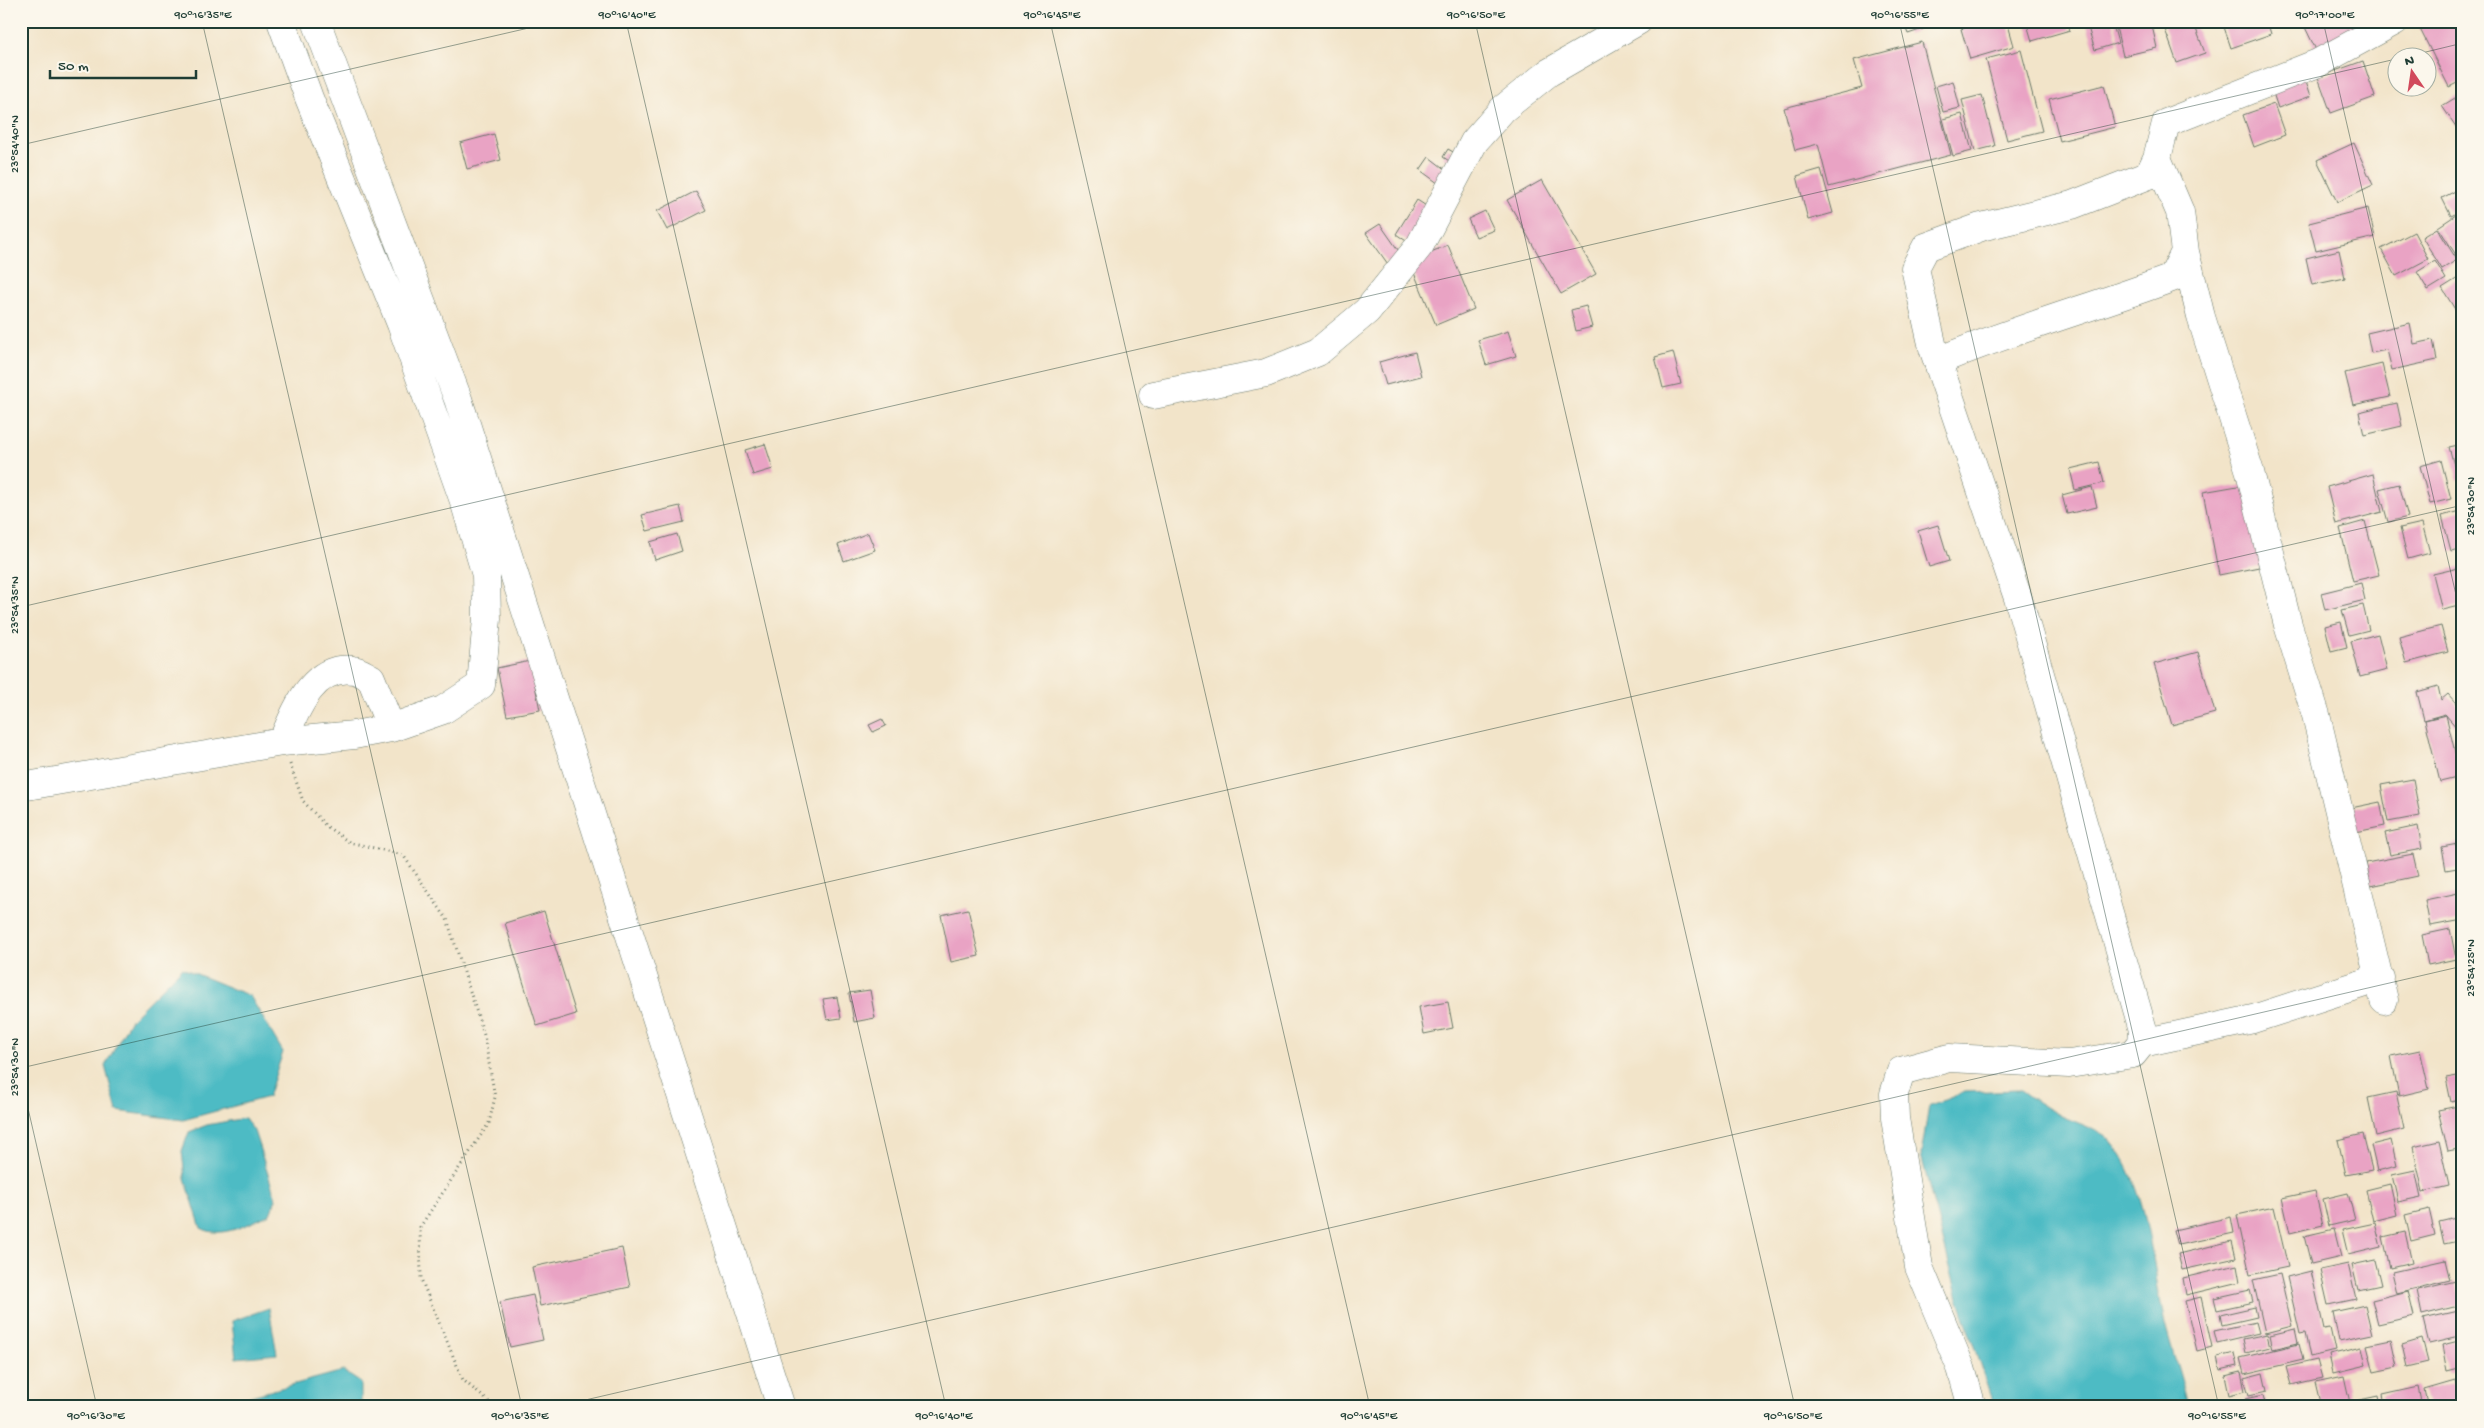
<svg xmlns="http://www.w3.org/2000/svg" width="2484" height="1428" font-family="'Gochi Hand',sans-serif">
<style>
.water{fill:#4dbbc4;stroke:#367c7c}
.building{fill:#e9a3c4}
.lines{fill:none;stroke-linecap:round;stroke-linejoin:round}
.minor-casing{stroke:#697768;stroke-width:29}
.path{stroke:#697768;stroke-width:3;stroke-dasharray:1 4;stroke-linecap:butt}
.minor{stroke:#fff;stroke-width:28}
.ticks{fill:none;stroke:#1f3d34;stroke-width:1;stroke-opacity:0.45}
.neatline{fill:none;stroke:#1f3d34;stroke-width:2}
.ticks-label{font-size:12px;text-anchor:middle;fill:#1f3d34}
</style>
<rect width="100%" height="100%" fill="#fbf7ec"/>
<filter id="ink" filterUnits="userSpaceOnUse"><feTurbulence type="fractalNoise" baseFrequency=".02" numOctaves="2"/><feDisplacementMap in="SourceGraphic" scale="10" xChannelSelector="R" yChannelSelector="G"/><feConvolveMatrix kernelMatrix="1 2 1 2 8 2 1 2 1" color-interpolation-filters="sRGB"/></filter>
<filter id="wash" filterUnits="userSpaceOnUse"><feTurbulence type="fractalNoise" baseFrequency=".0096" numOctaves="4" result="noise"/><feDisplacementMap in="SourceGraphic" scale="20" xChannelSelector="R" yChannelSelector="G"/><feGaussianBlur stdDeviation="1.12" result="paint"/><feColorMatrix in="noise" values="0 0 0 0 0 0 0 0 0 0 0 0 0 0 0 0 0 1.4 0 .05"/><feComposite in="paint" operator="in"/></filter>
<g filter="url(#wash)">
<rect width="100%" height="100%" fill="#f2e4c9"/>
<path class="water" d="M182,968L250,996L283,1052L268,1097L183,1120L117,1111L105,1066L131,1019Z
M2020,1090C2031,1098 2043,1106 2055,1113C2068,1120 2101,1130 2109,1139C2148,1182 2152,1265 2164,1319C2171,1349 2182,1377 2188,1407H1994L1958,1298L1921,1155L1929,1106L1965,1092Z
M245,1118L254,1131L276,1199L270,1214C250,1223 222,1240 201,1228L185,1178L182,1151L189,1132L207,1125Z
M269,1308L277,1354L236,1358L232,1321Z
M343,1371L361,1383V1407H211Z"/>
<g id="blocks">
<path class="building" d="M1903,21H1940V23L1908,34Z
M1985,21H2007L2014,46L1970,59L1961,29Z
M2026,21H2067L2070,30L2032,41Z
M2086,21H2112L2118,43L2095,50Z
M2125,21H2151L2157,48L2123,56L2115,23Z
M2162,21H2193L2205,53L2177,63Z
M2222,21H2267L2271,34L2231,48Z
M2302,21H2375L2316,50Z
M2416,21H2463V80L2449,87Z
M1922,42L1951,155L1829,187L1818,144L1795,150L1784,108L1862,88L1854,60Z
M2021,50L2042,131L2007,140L1986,59Z
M2363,61L2375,97L2331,113L2318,77Z
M2304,75L2311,96L2278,108L2271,87Z
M1953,81L1960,108L1943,112L1936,86Z
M2104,85L2115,127L2060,141L2049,99Z
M2463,93V137L2442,106Z
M1982,95L1995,146L1975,151L1962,100Z
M2274,104L2285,135L2254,147L2243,115Z
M1962,114L1972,151L1953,156L1943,119Z
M494,134L501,160L467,169L460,143Z
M2354,143L2373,185L2337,202L2317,160Z
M1448,149L1462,157L1457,166L1443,157Z
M1429,157L1455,177L1446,189L1420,170Z
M1821,169L1833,213L1808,220L1797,176Z
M1542,180L1596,274L1561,294L1507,200Z
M2463,187V210L2451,216L2442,198Z
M696,191L706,210L667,230L657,211Z
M1417,200L1434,211L1412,245L1396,234Z
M2368,208L2375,237L2316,251L2309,223Z
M1485,211L1494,230L1476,237L1468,219Z
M2456,215L2463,226V259L2460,261L2438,227Z
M1380,224L1403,257L1390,267L1366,233Z
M2437,228L2457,260L2442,269L2422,237Z
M2414,232L2428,259L2396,276L2381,249Z
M1448,245L1474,309L1436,325L1409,261Z
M2339,250L2345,278L2312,285L2306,258Z
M2435,261L2446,279L2428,290L2417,272Z
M2463,275V307L2456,311L2442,288Z
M1586,306L1592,327L1576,331L1571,310Z
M2410,323L2414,344L2433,340L2437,360L2392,370L2387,350L2371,353L2367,333Z
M1508,331L1516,356L1486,365L1478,340Z
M1415,352L1421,376L1386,385L1379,362Z
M1673,352L1681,384L1663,388L1655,357Z
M2382,364L2390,397L2353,405L2345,373Z
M2397,403L2402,426L2364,435L2359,412Z
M765,444L773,469L753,475L745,450Z
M2463,444V478L2458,480L2449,447Z
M2441,460L2451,499L2430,504L2420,466Z
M2099,462L2104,483L2075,490L2070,469Z
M2373,474L2382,512L2336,524L2327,487Z
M2249,484L2264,566L2219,575L2203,492Z
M2399,484L2408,517L2388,522L2379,489Z
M2092,487L2097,507L2067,514L2062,495Z
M680,506L684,522L647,531L642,515Z
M2463,510V548L2451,551L2442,516Z
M2365,521L2379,575L2353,581L2340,528Z
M2422,523L2430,553L2408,559L2400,528Z
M1938,525L1949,561L1929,567L1918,531Z
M868,533L875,550L844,561L838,545Z
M677,534L682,551L655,560L650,542Z
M2463,567V605L2442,610L2433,574Z
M2361,583L2365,600L2325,610L2321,593Z
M2363,605L2369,630L2349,635L2342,610Z
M2463,608V627H2462L2457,609Z
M2341,622L2347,647L2331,651L2325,626Z
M2441,626L2448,652L2406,663L2399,637Z
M2378,634L2387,670L2360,677L2351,641Z
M2198,652L2215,713L2172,725L2154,664Z
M530,661L540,710L507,716L497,668Z
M2438,686L2441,700L2448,694L2463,711V735L2445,714L2424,720L2417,692Z
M2446,715L2461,777L2440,782L2425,720Z
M882,719L886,726L873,732L869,725Z
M2413,779L2420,816L2388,822L2381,785Z
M2380,802L2385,826L2351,833L2346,809Z
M2418,826L2422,849L2390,855L2385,833Z
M2463,843V867L2446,870L2442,847Z
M2413,854L2418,876L2371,886L2366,863Z
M2463,892V920L2430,926L2425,900Z
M968,909L979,956L951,962L941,915Z
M544,911L576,1014L537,1026L505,923Z
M2450,929L2456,959L2428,965L2422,935Z
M870,990L875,1018L854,1022L849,993Z
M837,997L841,1018L827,1020L823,999Z
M1448,1002L1453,1028L1424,1034L1419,1007Z
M2420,1050L2429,1089L2399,1096L2391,1056Z
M2463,1075V1099L2451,1102L2446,1078Z
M2396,1092L2404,1129L2376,1136L2368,1098Z
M2463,1105V1148L2448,1151L2438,1110Z
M2363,1134L2372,1170L2346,1175L2338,1140Z
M2391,1140L2397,1166L2377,1171L2371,1145Z
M2439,1141L2449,1186L2423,1192L2413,1147Z
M2415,1170L2421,1197L2398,1202L2392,1175Z
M2390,1184L2397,1215L2373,1221L2366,1190Z
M2315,1191L2323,1225L2290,1233L2282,1198Z
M2348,1193L2355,1220L2329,1226L2323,1199Z
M2274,1207L2288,1267L2250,1275L2237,1215Z
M2429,1209L2435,1235L2411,1241L2405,1215Z
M2231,1217L2234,1233L2178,1245L2174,1230Z
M2460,1217L2463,1240L2444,1244L2439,1222Z
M2375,1223L2381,1247L2348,1255L2342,1230Z
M2334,1229L2341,1257L2311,1264L2304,1236Z
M2405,1232L2412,1263L2390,1268L2383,1237Z
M2232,1241L2236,1258L2182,1270L2178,1254Z
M622,1248L630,1287L540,1306L532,1267Z
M2375,1260L2381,1285L2358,1290L2352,1265Z
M2445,1260L2450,1280L2397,1293L2392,1272Z
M2348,1264L2356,1299L2328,1305L2320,1270Z
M2237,1265L2240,1282L2186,1295L2183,1278Z
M2311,1271L2324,1329L2330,1328L2335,1351L2310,1357L2305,1333L2300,1334L2287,1277Z
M2280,1274L2292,1326L2265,1333L2253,1280Z
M2456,1281L2462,1305L2422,1315L2417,1290Z
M2250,1290L2253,1302L2217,1310L2214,1298Z
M2408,1291L2414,1316L2378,1324L2372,1300Z
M533,1295L543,1340L510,1347L500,1302Z
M2201,1297L2212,1347L2197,1351L2185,1301Z
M2365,1305L2372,1334L2339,1341L2333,1312Z
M2255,1307L2257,1317L2222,1325L2220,1315Z
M2463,1310V1336L2429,1344L2423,1319Z
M2256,1322L2259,1333L2217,1343L2214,1331Z
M2295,1329L2298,1343L2273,1349L2270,1335Z
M2267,1334L2270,1347L2246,1353L2243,1339Z
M2422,1339L2428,1362L2407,1367L2402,1345Z
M2391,1340L2397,1367L2374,1372L2367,1345Z
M2463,1340V1368L2447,1372L2442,1345Z
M2299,1344L2303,1360L2244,1374L2240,1358Z
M2362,1347L2366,1365L2333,1373L2329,1355Z
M2235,1353L2238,1366L2220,1370L2217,1357Z
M2317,1360L2322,1378L2291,1385L2286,1367Z
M2241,1372L2245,1391L2229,1395L2225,1376Z
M2263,1373L2267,1391L2249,1395L2244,1378Z
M2344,1376L2350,1403L2321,1407L2315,1382Z
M2455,1381L2460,1400L2428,1407L2424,1390Z
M2418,1387L2422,1407H2384L2382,1395Z
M2263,1395L2266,1407H2247L2245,1399Z
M2378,1396L2380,1407H2356L2355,1401Z"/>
</g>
</g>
<g filter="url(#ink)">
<use href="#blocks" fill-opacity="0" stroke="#697768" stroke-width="1"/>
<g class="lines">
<g class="minor-casing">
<path id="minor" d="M316,21L458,399L781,1407
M2185,252L2201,317L2250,472L2288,625L2316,715L2384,1000
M1938,361C2014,329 2094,307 2172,278L2185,252L2180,212L2157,158
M1153,395L1266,373L1318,352L1367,311L1420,245L1474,142L1503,109L1548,73L1638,21
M282,742C295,713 312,664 353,670C358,670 365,675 371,678L391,728
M21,787L282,742L354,735L391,728L443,710L481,685L487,619L486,575L465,504L401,324L309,98L281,21
M2142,1043L2253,1019L2380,978
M1972,1407L1961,1368L1919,1267L1895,1118L1894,1094L1901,1071L1949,1058L2069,1064L2133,1054L2142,1043L2143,1030L2018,598L1933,348L1915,268L1926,247L1981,227L2072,205L2149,175L2157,158L2166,123L2318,63L2395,21"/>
</g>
<path class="path" d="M290,764L303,801L326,826L349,842L403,855L447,919L484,1035L495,1097L489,1123L420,1227L421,1279L463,1380L495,1407"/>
<use href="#minor" class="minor"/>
</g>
</g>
<path class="ticks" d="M202,21L522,1407M626,21L946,1407M1050,21L1370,1407M1475,21L1795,1407M1899,21L2219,1407M2323,21L2463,625M2401,58L2463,43M21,145L559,21M21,607L2396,59M21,1068L2463,505M21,1078L97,1407M555,1407L2463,966"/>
<rect width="2484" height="1428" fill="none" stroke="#fbf7ec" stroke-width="55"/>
<g transform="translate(2412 72) rotate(347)"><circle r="24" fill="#fbf7ec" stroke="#a3ada2"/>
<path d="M0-4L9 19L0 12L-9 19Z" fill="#d1495b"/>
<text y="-8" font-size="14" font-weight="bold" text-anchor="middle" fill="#1f3d34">N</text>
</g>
<path d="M50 70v8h146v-8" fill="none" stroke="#1f3d34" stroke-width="2.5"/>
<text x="58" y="70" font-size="15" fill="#1f3d34" stroke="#fbf7ec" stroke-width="4" paint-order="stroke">50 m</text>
<rect x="28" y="28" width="2428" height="1372" class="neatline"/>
<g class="ticks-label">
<text x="203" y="18">90°16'35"E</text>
<text x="627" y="18">90°16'40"E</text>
<text x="1052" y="18">90°16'45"E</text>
<text x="1476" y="18">90°16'50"E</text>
<text x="1900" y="18">90°16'55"E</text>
<text x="2325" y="18">90°17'00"E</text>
<text transform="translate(14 144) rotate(-90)" y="4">23°54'40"N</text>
<text transform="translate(2470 506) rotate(-90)" y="4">23°54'30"N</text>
<text transform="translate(14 605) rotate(-90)" y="4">23°54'35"N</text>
<text transform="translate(2470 968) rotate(-90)" y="4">23°54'25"N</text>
<text transform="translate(14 1067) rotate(-90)" y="4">23°54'30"N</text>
<text x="96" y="1419">90°16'30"E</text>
<text x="520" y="1419">90°16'35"E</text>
<text x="944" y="1419">90°16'40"E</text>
<text x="1369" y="1419">90°16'45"E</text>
<text x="1793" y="1419">90°16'50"E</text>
<text x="2217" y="1419">90°16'55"E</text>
</g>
</svg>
